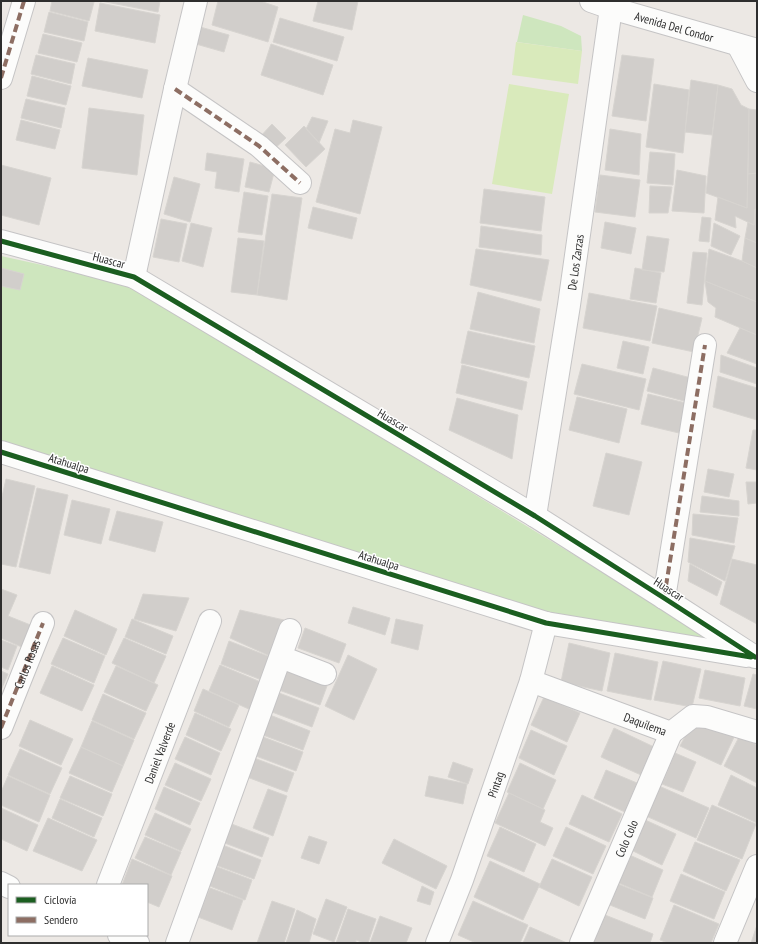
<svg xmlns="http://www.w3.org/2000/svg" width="758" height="944" font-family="'PT Sans Narrow',sans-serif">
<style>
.green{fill:#cee6be}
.pitch{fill:#d9eabb}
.building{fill:#d1cecb;stroke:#d7d4d0}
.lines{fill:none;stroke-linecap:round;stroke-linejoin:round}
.street-casing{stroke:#c5c4c5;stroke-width:24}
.street{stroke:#fcfcfb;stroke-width:22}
.quiet{stroke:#8d6e63;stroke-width:4;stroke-dasharray:8 4;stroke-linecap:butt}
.cycleway-casing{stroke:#fff;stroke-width:8}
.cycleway{stroke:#1b5e20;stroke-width:5}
.labels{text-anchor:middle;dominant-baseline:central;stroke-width:3;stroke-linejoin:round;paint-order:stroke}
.street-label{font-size:12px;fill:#2e2e2e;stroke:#fff}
</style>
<rect width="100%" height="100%" fill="#ece8e4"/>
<path class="green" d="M523,15L561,26L581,36L582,51L517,42Z
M1,256L129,284L699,631L702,636V638L548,615L1,442Z"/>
<path class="pitch" d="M516,42L582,51L578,84L512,75Z
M509,84L569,94L552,194L492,184Z"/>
<path class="building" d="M52,1L94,2L89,21L50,11Z
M101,1H160L158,12Z
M218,1H260L278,7L268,42L212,25Z
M318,1H358L352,30L313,21Z
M100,3L160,15L155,43L95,31Z
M49,12L88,22L84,41L44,32Z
M280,18L344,37L337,61L273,42Z
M200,27L229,35L224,52L196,44Z
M43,34L82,43L77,62L38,53Z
M271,44L333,65L323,95L261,75Z
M36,55L75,64L71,84L31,74Z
M622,55L654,59L646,121L612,116Z
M88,58L148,70L142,98L82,86Z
M32,76L71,86L66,105L27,96Z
M691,80L718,85L712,135L685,132Z
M654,84L689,90L683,153L646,147Z
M718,85L732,89L741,105L749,109L747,208L706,193Z
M26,99L65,108L61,128L21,118Z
M89,108L144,115L137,175L82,168Z
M749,109L757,110V173L748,174Z
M312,117L328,121L319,143L306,129Z
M21,120L60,130L55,149L16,140Z
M353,120L382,127L360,214L316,202L335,129L350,133Z
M272,124L286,138L271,152L258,139Z
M304,126L325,149L306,167L285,145Z
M610,129L641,134L639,175L605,170Z
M650,152L675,154L673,185L647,183Z
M207,153L244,159L239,192L215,188L217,172L205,170Z
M250,162L275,169L269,192L245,187Z
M1,165L51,178L39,225L1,215Z
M677,170L706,176L704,213L672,211Z
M757,173V210L755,209L754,225L735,216L736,228L715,220L718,197L747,208L748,174Z
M600,175L640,180L635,217L595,212Z
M174,177L200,184L190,222L164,214Z
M650,186L672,187L668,213H649Z
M484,189L545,197L541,231L480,223Z
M244,192L268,196L262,235L238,232Z
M272,194L302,198L287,300L257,295Z
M313,207L357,218L352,239L308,228Z
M755,209L757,210V243L745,238L748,222L754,225Z
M702,217L711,218L709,242L699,241Z
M161,219L187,224L179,262L153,257Z
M605,222L636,228L631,254L601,248Z
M191,223L212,228L203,267L182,261Z
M714,223L740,236L731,255L711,246Z
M481,226L542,235L541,255L479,247Z
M647,236L669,239L664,272L642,270Z
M238,238L264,241L257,295L231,292Z
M745,238L757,243V268L742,261Z
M476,249L549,260L541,301L470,285Z
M709,249L742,261L757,268V302L705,281Z
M693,252L707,253L702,305L687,303Z
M1,268L24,274L20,290L1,286Z
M635,268L661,273L656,303L630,299Z
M705,281L757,302V335L715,317L716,308L708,302Z
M478,292L540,309L534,343L470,329Z
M589,293L657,306L650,341L583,328Z
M659,308L702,318L694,352L652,343Z
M740,328L757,335V364L727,353Z
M468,331L535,346L529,378L461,363Z
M623,341L649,347L643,374L617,368Z
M721,355L757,368V384L720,372Z
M582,364L646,379L639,410L574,394Z
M462,365L527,382L522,410L456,393Z
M653,368L691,378L684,401L647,391Z
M718,376L757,388V420L713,407Z
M648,394L686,403L679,433L641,424Z
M577,397L627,409L619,443L569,430Z
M457,398L518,415L512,459L449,430Z
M753,430H757V470L746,468Z
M606,453L642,462L629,515L593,506Z
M708,469L734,474L729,497L704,492Z
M6,479L35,486L16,567L1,564V501Z
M746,482H757V503L748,504Z
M37,488L68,495L50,574L19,567Z
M702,496L739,501V516L700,512Z
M72,500L110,509L101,544L64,535Z
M117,511L163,522L155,552L109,540Z
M693,514L738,518L734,543L692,535Z
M690,538L735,546L725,581L688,562Z
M732,559L757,565V624L720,604Z
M690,564L722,582L717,596L688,581Z
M1,589L17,595L8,616L33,626L24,648L1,638Z
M143,594L189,598L176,631L134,619Z
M353,607L390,618L385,635L348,623Z
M75,610L117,629L106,655L64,636Z
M240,610L284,620L272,657L230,638Z
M132,619L173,636L166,654L125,637Z
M396,619L423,625L418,650L391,643Z
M305,628L346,644L339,663L298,648Z
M63,638L105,656L94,683L51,664Z
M124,638L166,656L154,683L112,663Z
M1,640L17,646L8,670L1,667Z
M229,641L273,658L264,681L221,664Z
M569,643L610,653L602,691L561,682Z
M615,653L658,662L651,700L607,691Z
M348,655L377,669L354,720L325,706Z
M663,661L701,669L692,707L654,700Z
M220,665L263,683L251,710L209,691Z
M52,666L94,685L82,711L40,693Z
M116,666L158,685L146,711L104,692Z
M705,670L745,678L740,706L699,698Z
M1,671L8,674L1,690Z
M286,671L327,686L320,705L279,690Z
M753,674L757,675V709L744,706Z
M203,689L239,705L229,727L194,711Z
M279,693L319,708L312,727L272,712Z
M103,694L146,713L134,739L92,720Z
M544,697L580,713L567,742L531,725Z
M195,713L231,729L221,751L186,735Z
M270,715L310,731L303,750L263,735Z
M30,720L73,739L61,765L19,746Z
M694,720L735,735L721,765L680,746Z
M92,721L134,740L123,766L81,747Z
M614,728L654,747L641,775L601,757Z
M531,730L567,746L554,775L519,758Z
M185,737L220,753L211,775L175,759Z
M263,737L303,752L296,771L256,756Z
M739,737L757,745V783L724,766Z
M81,747L123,766L112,792L69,773Z
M20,749L62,768L50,794L8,775Z
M675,753L696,762L683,792L662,784Z
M254,758L294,773L287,792L247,777Z
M453,762L473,769L468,784L448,777Z
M175,763L211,779L201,801L165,785Z
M520,763L556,780L543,809L507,792Z
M606,770L637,783L625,812L594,798Z
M731,775L757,788V823L718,805Z
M8,776L50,795L39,822L1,805V792Z
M70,776L112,794L103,816L60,798Z
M429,776L467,784L463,804L425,796Z
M659,786L709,808L696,838L646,816Z
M164,787L200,803L190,825L155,809Z
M268,789L287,796L273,836L253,828Z
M509,793L545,810L540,822L553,828L545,846L495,823Z
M582,795L622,814L609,842L569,824Z
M60,799L102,818L94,837L52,818Z
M712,805L756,824L742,859L697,840Z
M1,808L38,825L27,851L1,839Z
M155,813L191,829L181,851L145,835Z
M48,818L97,840L82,871L33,851Z
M643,819L676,834L662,865L629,849Z
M229,823L269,838L262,857L222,842Z
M500,827L536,844L524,872L487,856Z
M566,827L606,846L593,874L553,856Z
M309,836L327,842L319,864L301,858Z
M145,837L181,852L171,875L135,858Z
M394,839L447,866L436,889L382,863Z
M695,842L740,860L726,891L683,871Z
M220,844L261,860L254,879L213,864Z
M625,853L663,870L652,897L614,881Z
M132,859L172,876L159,907L147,902V885H122Z
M552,859L592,877L579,906L539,887Z
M490,861L540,884L523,920L474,897Z
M212,865L252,880L245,900L205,884Z
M681,874L725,892L714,919L670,901Z
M613,882L653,898L645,919L605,903Z
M422,886L434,892L430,905L417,901Z
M210,888L243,900L232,930L198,917Z
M326,899L347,907L334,942L313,934Z
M272,901L295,909L284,943H257Z
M473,901L528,925L520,943H476L458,935Z
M674,905L719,924L711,943H668L660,940Z
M348,909L376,919L368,943H364L356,940V943H336Z
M297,910L316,919L309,943H286Z
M600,913L653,934L650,943H588Z
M380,916L412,928L406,943H370Z
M757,925V943H751Z
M530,927L567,943H523Z"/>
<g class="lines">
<g class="street-casing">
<g id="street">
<path id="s1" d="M591,1L611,8L757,50"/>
<path d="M738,45L757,81"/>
<path d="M1,78L24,1"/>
<path d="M175,89L259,146L300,183"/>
<path d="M1,241L134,277L535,516L664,598L755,657"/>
<path d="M134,277L175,89L196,1"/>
<path d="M1,452L546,623L746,656"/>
<path id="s2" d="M535,516L569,305L611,8"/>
<path d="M664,598L705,345"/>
<path d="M281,657L325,674"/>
<path id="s3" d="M531,681L671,733L693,716L707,717L757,732"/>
<path d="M1,728L43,623"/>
<path d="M1,883L9,887"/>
<path id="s4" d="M108,885L210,621"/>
<path d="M119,935L138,943"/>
<path d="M177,943L290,630"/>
<path id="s5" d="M437,943L462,880L531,681L546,623"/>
<path id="s6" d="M581,943L671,733"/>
<path d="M725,943L757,866"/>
</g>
</g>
<use href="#street" class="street"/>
<g class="quiet">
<path d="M1,78L24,1"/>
<path d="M175,89L259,146L300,183"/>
<path d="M664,598L705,345"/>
<path id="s7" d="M1,728L43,623"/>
</g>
<g class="cycleway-casing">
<path id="cycleway" d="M1,241L134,277L535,516L664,598L755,657
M1,452L546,623L751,657"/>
</g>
<use href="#cycleway" class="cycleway"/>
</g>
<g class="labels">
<g class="street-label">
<text stroke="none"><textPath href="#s1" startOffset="87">Avenida Del Condor</textPath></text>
<text transform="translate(109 260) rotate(15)">Huascar</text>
<text stroke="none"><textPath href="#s2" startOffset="257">De Los Zarzas</textPath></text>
<text transform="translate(393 420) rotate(31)">Huascar</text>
<text transform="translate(69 463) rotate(17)">Atahualpa</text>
<text transform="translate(379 560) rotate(17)">Atahualpa</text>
<text transform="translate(669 589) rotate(33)">Huascar</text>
<text stroke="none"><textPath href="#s7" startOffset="69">Carlos Rosas</textPath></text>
<text stroke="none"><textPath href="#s3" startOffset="122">Daquilema</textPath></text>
<text stroke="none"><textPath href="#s4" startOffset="142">Daniel Valverde</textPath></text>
<text stroke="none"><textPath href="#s5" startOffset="169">Pintag</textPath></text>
<text stroke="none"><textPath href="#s6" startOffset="114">Colo Colo</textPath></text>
</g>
</g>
<rect width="758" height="944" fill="none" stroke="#2e2e2e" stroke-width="4"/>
<rect x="8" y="884" width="140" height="52" fill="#ffffff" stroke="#ababab"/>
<rect x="16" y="897" width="20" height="6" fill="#1b5e20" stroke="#ababab"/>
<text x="44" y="904" font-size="12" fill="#2e2e2e">Ciclovía</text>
<rect x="16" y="917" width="20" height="6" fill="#8d6e63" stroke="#ababab"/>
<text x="44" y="924" font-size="12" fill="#2e2e2e">Sendero</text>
</svg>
